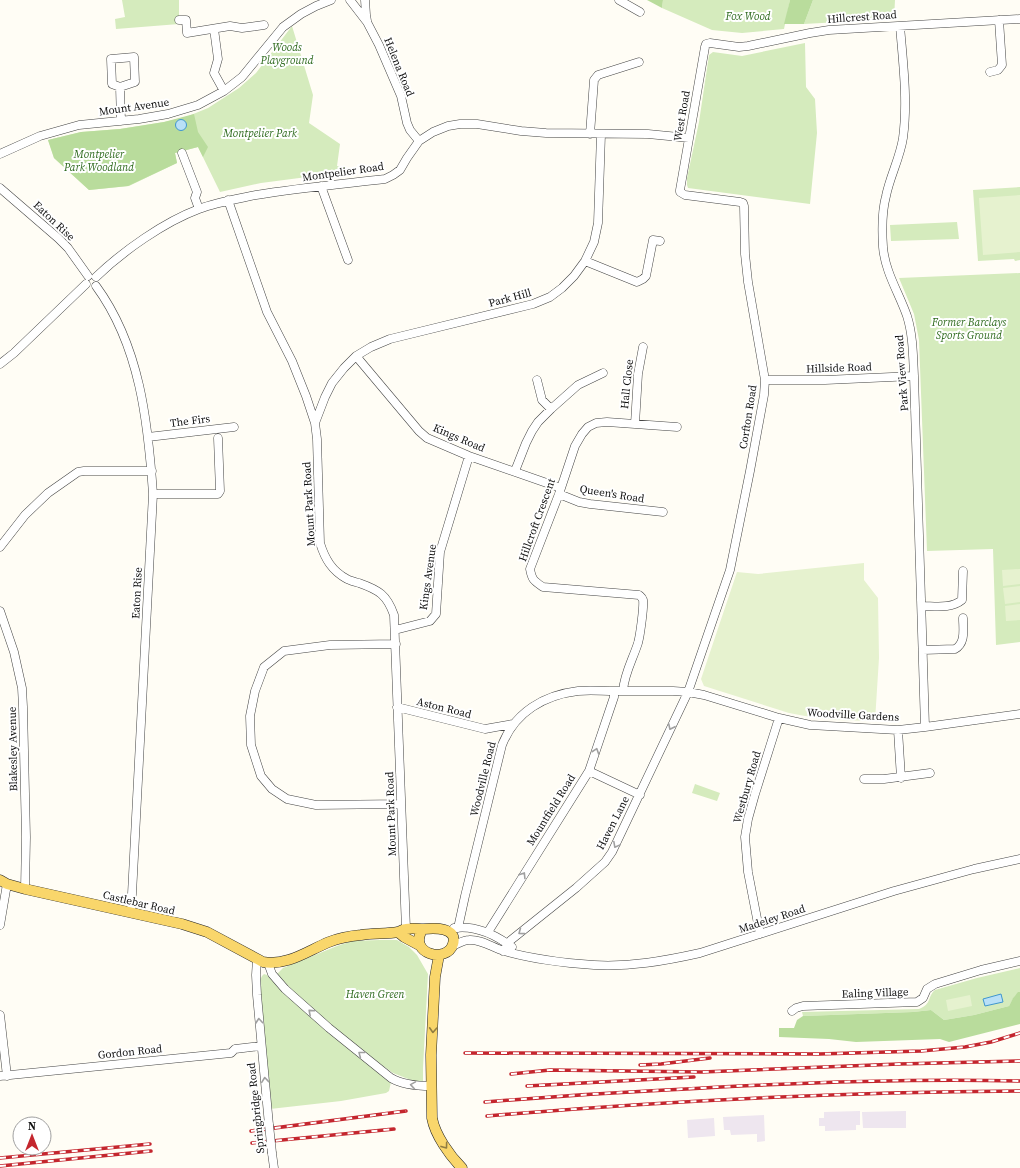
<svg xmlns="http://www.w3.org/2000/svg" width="1020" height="1168" font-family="'Source Serif 4',serif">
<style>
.industrial{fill:#eee6ef}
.green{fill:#d5ebbd}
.forest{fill:#b9dc9c}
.pitch{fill:#e6f2cf}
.water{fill:#b9e0f7;stroke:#3f96cf}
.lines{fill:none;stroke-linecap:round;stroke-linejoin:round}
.minor-casing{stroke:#444;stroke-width:9}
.major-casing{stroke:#222;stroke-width:11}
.minor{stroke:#fff;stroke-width:8}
.major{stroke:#f9d66b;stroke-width:10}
.rail-casing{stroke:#c4262e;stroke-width:3.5}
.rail{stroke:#fff;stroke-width:2;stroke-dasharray:6;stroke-linecap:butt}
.minor-bridge-casing{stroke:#444;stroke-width:9;stroke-linecap:butt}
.minor-bridge{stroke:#fff;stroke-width:8}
.oneway{stroke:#a0a0a0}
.oneway2{stroke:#917d42}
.labels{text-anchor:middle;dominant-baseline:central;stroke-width:4;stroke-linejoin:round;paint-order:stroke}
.park-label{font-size:11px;font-style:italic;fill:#2f6b1f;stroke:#fff}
.street-label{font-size:11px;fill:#111;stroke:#fff}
</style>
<rect width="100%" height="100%" fill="#fffdf5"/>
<path class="industrial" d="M860,1111V1125H856V1130L825,1131V1126H819V1118H824V1112Z
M906,1111V1128H863L862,1112Z
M764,1115L765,1141L757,1142V1134L731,1135L730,1130H724L723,1117Z
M714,1118L715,1136L688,1138L687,1120Z"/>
<path class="green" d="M122,0H179V24L116,29L115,19L125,17Z
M663,0H790L784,29L742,33L712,30L662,8Z
M813,0H895L894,19L804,24Z
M292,26L313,95L309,123L340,144L337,166L345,167V177H307L261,183L220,192L198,147L175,153L177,163L129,186L89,190L54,158L48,140L81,132L120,129L164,122L186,117L208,108L239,88L256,73Z
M805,43L806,87L815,99L817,133L810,204L688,188L687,185V178L699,122L709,55L713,52L742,56Z
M1020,187V260L1015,261L1014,259L978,261L973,190Z
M957,222L959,239L891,241L890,225Z
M1020,273V642L996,645L993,549L927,551L919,340L914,314L899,278Z
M695,784L720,793L717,801L692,793Z
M379,940H397L409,947L417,955L428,974L423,1068V1082H416L393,1073L356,1047L316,1015L277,974L283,968L337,946L352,941Z
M1020,968V992C1014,994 1012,1001 1009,1006L974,1015L944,1020L931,1010L913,1012L803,1016L802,1012L919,1009C932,1004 927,997 935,990L977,978Z
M264,974L267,975L313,1019L389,1080L391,1082L389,1091L386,1093L341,1101L270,1109L260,980L262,976Z"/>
<path class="forest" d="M647,0H663L662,8Z
M790,0H813L804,24H784Z
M194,114L198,132L208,147L203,157L198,147L175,153L177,163L128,186L89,190L54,158L48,140L81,132L120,129L164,122Z
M1018,992H1020V1024L949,1042L940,1039L856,1042L829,1039L779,1037V1028H794L797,1020L803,1016L913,1012L931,1010L944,1020L974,1015L1009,1006L1013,998Z"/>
<path class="pitch" d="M1020,195V252L983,255L979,198Z
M864,563V580L878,598L879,658L875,721L837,720L805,716L789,713L704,686L701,679L737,572L758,574Z
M1020,569V584L1003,586L1002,570Z
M1020,586V602L1005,604L1003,588Z
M1020,604V620L1006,621L1005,606Z
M970,995L972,1006L948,1011L946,1000Z"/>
<path class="water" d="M175.5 125a5.5 5.5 0 1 1 11 0a5.5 5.5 0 1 1-11 0Z
M1001,994L1003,1002L985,1006L983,999Z"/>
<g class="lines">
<g class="minor-casing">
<path id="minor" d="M350,0L367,22L379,45L401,96L407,123L410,130L419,141
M365,0L366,15L367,21
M619,0L640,12
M179,20H186L187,33L230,26L242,28L264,25
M900,26C903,63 908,101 903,138C900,158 890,176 886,196C882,211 882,232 883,247C885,272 899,293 907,316C913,335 913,356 914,376L925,727
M214,29L218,59L214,73L224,91
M990,72L998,70L1002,65L999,20
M120,87L112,84L111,59L134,57L135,82L120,87L121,121
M590,134L594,80L598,75L639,62
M182,153L197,192L195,198L199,209
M0,154L40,136L79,125L139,119L168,114L198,105L224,91L242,77L283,27L301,14L316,6L331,0
M321,186L348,260
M0,188L58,238L68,248L88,276
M228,200L267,312L292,361L306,396L315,423L317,439L320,543C325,559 332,571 347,579C351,581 355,582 359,583C379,590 387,595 394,615L406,929
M585,261L637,282L643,279L646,276L653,240L660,241
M96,277C123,251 164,222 199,209C217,202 237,199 256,195C298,188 342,184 385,179L393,175L400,170L407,158L419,141L433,132L448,126L460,124H477L521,131L546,133L648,134L689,138
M96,286C140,346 148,422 153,494L131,913
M356,356L419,431L427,438L469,456L561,488
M0,364L14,353L86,284
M537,380L542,400L551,409
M765,380H825L914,376
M315,423L325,397L332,383L344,368L356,356L371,347L390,339L533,304L550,297L562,288L574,276L585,261L594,242L598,223L601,134
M635,424L638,374L643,347
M148,437L234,427
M515,471L526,443L532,431L538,422L551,409L578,385L603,373
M153,494H218L220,491L218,438
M559,494L579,502L590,504L663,512
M0,547L25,515L48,493L78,472L84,471H152
M922,606C935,606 951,609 962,600L963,571
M0,611L14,652L22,688L23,707L26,837L25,889
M395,630L430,621L436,614L440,552L469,456
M396,644L330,645L284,651L264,667L255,691L250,716L251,745L261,776L272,789L287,799L316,805L401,804
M923,650L955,649C966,643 963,629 963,618
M623,691C624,674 633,659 638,643C640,636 644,607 643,600C642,597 641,597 639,595L543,587C534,581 532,580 530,569L559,494L575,446L582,434L588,427L596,423L607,422L677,427
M397,707L485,729L513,724
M898,730L901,778
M589,771L640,795
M864,779H884L930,773
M0,925L7,884
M454,928C475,925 496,935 512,947
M458,928L465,896L502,745C515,712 544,695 578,691C590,690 602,691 614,691C634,691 653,691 673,691L688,692L704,695L779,718L810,725L898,730L925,727L1020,714
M488,932L589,771L614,697V691
M760,934L748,872L745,837L748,819L755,794L779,718
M452,946C458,944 463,940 469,940C481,939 493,948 504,951C532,959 564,963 594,965C630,967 664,961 700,953L894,891L974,869L1020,859
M503,951L511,940L576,888L605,862L612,852L688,692L730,570L750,471L764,395L765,380L748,282L745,254L744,206L743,203L740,202L685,195L680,192V190L705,47L706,44L710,43L739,47L748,46L810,33L829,30L1020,19
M257,959L256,975L257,995L269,1125
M268,963L272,974L285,989L329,1028L391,1078C403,1085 418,1086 431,1086
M792,1011L796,1008L803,1006L917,1002L923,998L927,989L935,984L981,970L1020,961
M0,1015L7,1076
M0,1076L231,1053L235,1049L261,1046
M272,1153L274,1168"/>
</g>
<g class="major-casing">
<path id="major" d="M0,880L7,884L25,889L182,924L207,932L263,962C288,966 307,951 329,942C339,938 350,936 361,935C373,933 387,934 398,932C401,931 403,929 406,929C412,928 418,929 424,929C434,928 458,927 453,944C447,964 408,954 422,930L426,929
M398,932L404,937L419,945
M439,955L435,977L431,1055L432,1118C435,1135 450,1156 462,1168"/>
</g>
<use href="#minor" class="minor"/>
<use href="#major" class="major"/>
<g class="rail-casing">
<path id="rail" d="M465,1053L819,1054L921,1051L965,1047L991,1042L1020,1033
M640,1065L661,1064L710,1058
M511,1074L550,1070L702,1072L899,1064L1020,1061
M527,1086L694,1077
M485,1102C545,1097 605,1093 666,1090C784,1083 902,1078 1020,1081
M487,1116C664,1101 842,1092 1020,1091
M251,1131L406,1111
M252,1143L394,1129
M0,1158L150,1144
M0,1166L151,1151"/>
</g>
<use href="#rail" class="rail"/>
<g class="minor-bridge-casing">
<path id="minor-bridge" d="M269,1125L272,1153"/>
</g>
<use href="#minor-bridge" class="minor-bridge"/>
</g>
<defs><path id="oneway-chevron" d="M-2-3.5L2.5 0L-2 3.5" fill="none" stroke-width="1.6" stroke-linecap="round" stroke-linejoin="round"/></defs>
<g class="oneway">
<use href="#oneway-chevron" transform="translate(671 727) rotate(115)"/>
<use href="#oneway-chevron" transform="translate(596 751) rotate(-71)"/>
<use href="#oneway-chevron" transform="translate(616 845) rotate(118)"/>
<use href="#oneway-chevron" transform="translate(523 875) rotate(-58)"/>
<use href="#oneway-chevron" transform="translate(521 932) rotate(143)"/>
<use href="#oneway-chevron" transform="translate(311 1012) rotate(-138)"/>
<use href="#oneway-chevron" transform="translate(259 1021) rotate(-95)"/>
<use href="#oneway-chevron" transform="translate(361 1054) rotate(-142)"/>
<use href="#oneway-chevron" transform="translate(265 1080) rotate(-96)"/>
<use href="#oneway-chevron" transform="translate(413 1085) rotate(-171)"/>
</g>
<g class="oneway2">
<use href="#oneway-chevron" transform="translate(433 1030) rotate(93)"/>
<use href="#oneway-chevron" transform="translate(445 1146) rotate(54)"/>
</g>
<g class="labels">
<g class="park-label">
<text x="748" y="16">Fox Wood</text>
<text x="287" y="47">Woods<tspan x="287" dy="13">Playground</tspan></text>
<text x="260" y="133">Montpelier Park</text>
<text x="99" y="154">Montpelier<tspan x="99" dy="13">Park Woodland</tspan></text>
<text x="969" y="322">Former Barclays<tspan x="969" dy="13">Sports Ground</tspan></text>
<text x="375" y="994">Haven Green</text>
</g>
<g class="street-label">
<text transform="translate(862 17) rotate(-4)">Hillcrest Road</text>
<text transform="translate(399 67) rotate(68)">Helena Road</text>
<text transform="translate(134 107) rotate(-8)">Mount Avenue</text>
<text transform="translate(682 116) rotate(-80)">West Road</text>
<text transform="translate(343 172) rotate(-8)">Montpelier Road</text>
<text transform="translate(54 221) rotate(43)">Eaton Rise</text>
<text transform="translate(510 298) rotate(-15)">Park Hill</text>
<text transform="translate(839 368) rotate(-2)">Hillside Road</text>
<text transform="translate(902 373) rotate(-94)">Park View Road</text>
<text transform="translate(627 384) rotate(-84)">Hall Close</text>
<text transform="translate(748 417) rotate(-81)">Corfton Road</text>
<text transform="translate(190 421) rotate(-7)">The Firs</text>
<text transform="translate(459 438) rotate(23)">Kings Road</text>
<text transform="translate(612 494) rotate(9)">Queen's Road</text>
<text transform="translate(309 504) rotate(-93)">Mount Park Road</text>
<text transform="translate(537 520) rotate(-70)">Hillcroft Crescent</text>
<text transform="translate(428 577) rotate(-82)">Kings Avenue</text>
<text transform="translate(137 593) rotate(-87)">Eaton Rise</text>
<text transform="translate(444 708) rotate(14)">Aston Road</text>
<text transform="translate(853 715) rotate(3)">Woodville Gardens</text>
<text transform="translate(13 749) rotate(-91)">Blakesley Avenue</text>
<text transform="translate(483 779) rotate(-76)">Woodville Road</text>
<text transform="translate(747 787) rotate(-74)">Westbury Road</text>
<text transform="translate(551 810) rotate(-58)">Mountfield Road</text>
<text transform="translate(391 814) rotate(-92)">Mount Park Road</text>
<text transform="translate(613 823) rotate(-63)">Haven Lane</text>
<text transform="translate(139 903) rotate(13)">Castlebar Road</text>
<text transform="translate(772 919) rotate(-18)">Madeley Road</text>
<text transform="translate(875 993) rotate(-2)">Ealing Village</text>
<text transform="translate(130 1052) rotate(-6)">Gordon Road</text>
<text transform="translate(256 1108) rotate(-96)">Springbridge Road</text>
</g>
</g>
<g transform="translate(32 1136)"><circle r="19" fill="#ffffff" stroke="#a0a0a0"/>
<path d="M0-3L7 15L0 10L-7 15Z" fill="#c4262e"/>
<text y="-6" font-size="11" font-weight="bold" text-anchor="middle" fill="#111111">N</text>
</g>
</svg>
